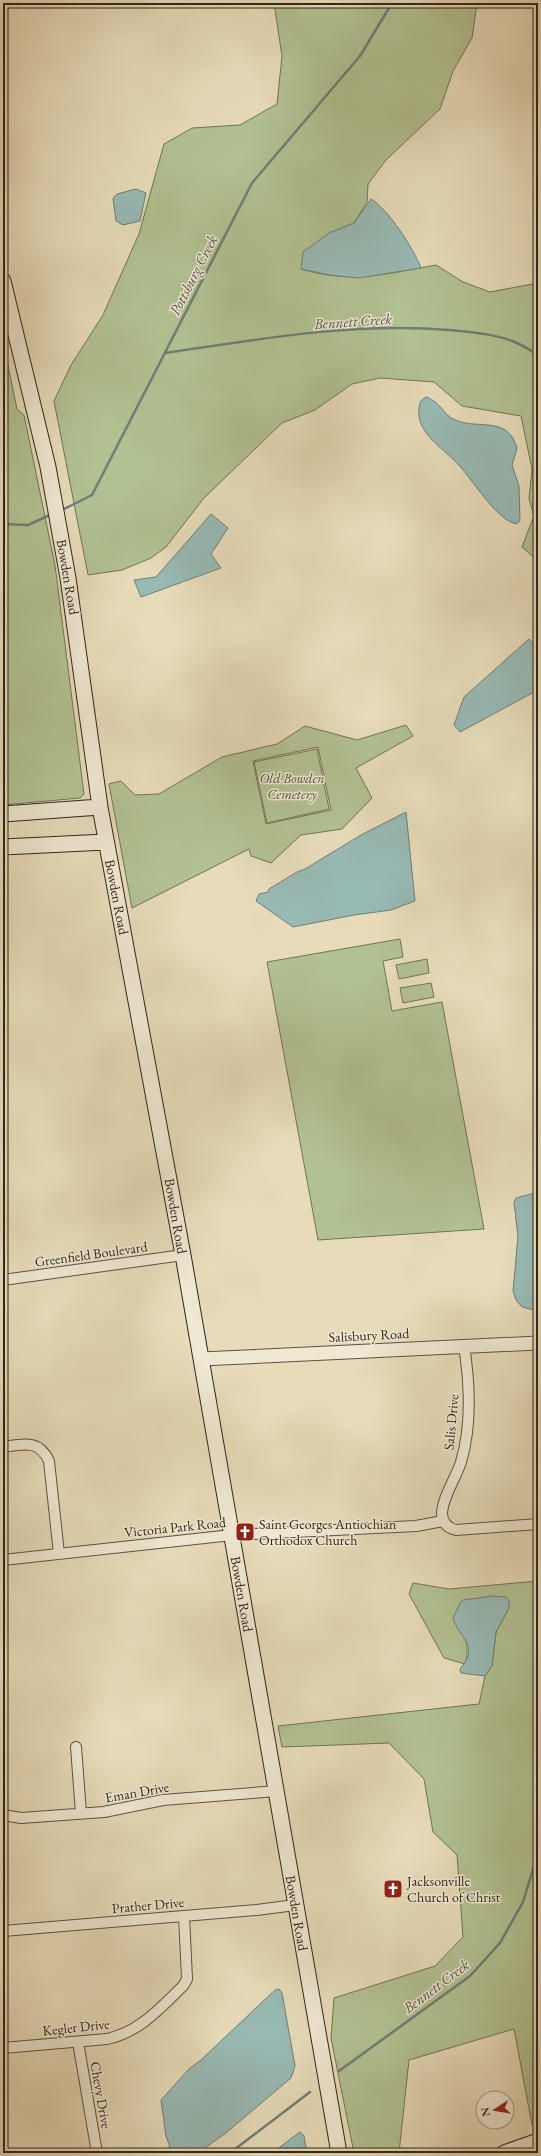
<svg xmlns="http://www.w3.org/2000/svg" width="541" height="2156" font-family="'EB Garamond',serif">
<style>
.green{fill:#b2c192;stroke:#707456;fill-rule:evenodd}
.water{fill:#98bab5;stroke:#6e7f77}
.lines{fill:none;stroke-linecap:round;stroke-linejoin:round}
.stream{stroke:#6e7f77;stroke-width:2.5}
.minor-casing{stroke:#5d5342;stroke-width:12}
.tertiary-casing{stroke:#5d5342;stroke-width:15}
.secondary-casing{stroke:#2f261b;stroke-width:17}
.minor{stroke:#efe8d2;stroke-width:10}
.tertiary{stroke:#efe8d2;stroke-width:13}
.secondary{stroke:#efe8d2;stroke-width:15}
.labels{text-anchor:middle;dominant-baseline:central;stroke-width:3;stroke-linejoin:round;paint-order:stroke}
.street-label{font-size:14px;fill:#2f261b;stroke:#efe8d2}
.park-label{font-size:14px;font-style:italic;fill:#504d39;stroke:#efe8d2}
.poi-label{font-size:14px;fill:#2f261b;stroke:#efe8d2;text-anchor:start}
.water-label{font-size:15px;font-style:italic;fill:#4e5249;stroke:#efe8d2}
</style>
<rect width="100%" height="100%" fill="#e7dbb9"/>
<filter id="stains"><feTurbulence type="fractalNoise" baseFrequency=".005" numOctaves="4"/><feColorMatrix values="0 0 0 0 .2 0 0 0 0 .09 0 0 0 0 .02 0 0 0 .5 -.17"/></filter>
<radialGradient id="worn" r=".72"><stop offset=".6" stop-color="#630" stop-opacity="0"/><stop offset="1" stop-color="#630" stop-opacity=".3"/></radialGradient>
<path class="green" d="M274,3H477L472,38L453,71L440,109L386,160L368,184L367,202L354,223L329,233L301,269C352,284 385,274 436,265L463,282L490,292L538,283V561L522,547L534,516L529,499L532,469L521,416L462,406L434,382L380,378L352,384L315,410L282,423L204,498L166,547L151,558L122,570L88,575L54,401L71,365L103,315L139,234L164,144L192,128L240,125L277,104L282,56Z
M7,361L17,409L24,415L55,565L84,794L80,798L3,805V375Z
M406,725L413,736L356,768L372,798L342,829L301,835L271,863L251,856L249,849L132,908L109,784L121,781L135,795L159,794L222,757L277,744L305,726L357,740ZM318,747L331,810L266,824L253,761Z
M317,749L329,809L267,823L254,762Z
M400,939L403,957L383,961L392,1011L442,1002L484,1229L318,1240L267,962Z
M427,959L429,973L399,979L396,965Z
M431,983L434,997L403,1003L400,988Z
M538,1581V2123L532,2125L514,2029L409,2060L399,2153H354L331,2038L334,1998L435,1966L463,1937L457,1855L433,1832L424,1779L389,1743L282,1747L278,1726L479,1704L485,1676L492,1666L496,1632L509,1608L454,1621C466,1635 470,1646 465,1664L444,1658L409,1594L413,1583L449,1589Z"/>
<path class="water" d="M136,189L146,193L140,221L123,225L116,221L113,198L117,194Z
M371,199C389,210 413,248 421,268L359,278L329,275L301,269L303,252L329,233L354,223Z
M427,397C440,403 443,412 451,418C475,432 507,413 517,448L512,465L519,486L520,521L516,524C495,519 472,478 457,463C442,447 416,433 419,408C420,402 421,399 427,397Z
M211,514L228,528L211,554L221,568L141,597L134,580L156,577Z
M529,639L538,650V690L460,732L454,725L464,697Z
M406,812L415,901L391,910L354,915L293,927L256,901L259,894L268,892L269,889L297,872L305,869L361,835Z
M538,1192V1311L522,1307L516,1300L513,1291L518,1236L514,1203L516,1198Z
M493,1596L506,1597L509,1601V1608L496,1632L492,1666L485,1676L461,1673L460,1669C481,1645 458,1637 453,1618L460,1603L463,1600Z
M279,1989L282,1993L295,2066L291,2078L227,2132L198,2153H172L166,2136L161,2100L189,2069L201,2060L275,1990Z
M300,2132L304,2136L307,2153H272Z"/>
<g class="lines">
<path class="stream" d="M166,353C259,339 354,322 449,330C471,332 497,334 517,343C524,346 531,351 538,355
M62,510L92,495L252,183L360,56L392,3
M3,524L28,525L52,514
M339,2071L470,1976L500,1943L523,1902L538,1853
M230,2153L310,2092"/>
<g class="minor-casing">
<path id="minor" d="M3,1280L183,1255
M464,1346C470,1384 472,1425 461,1462C456,1478 443,1496 442,1513C442,1523 448,1528 456,1530L538,1524
M3,1447C23,1444 39,1439 49,1461L59,1554
M3,1560L232,1535L416,1526L443,1521
M76,1747L81,1813
M3,1815L21,1818L104,1812L163,1800L277,1791
M3,1931L257,1910L295,1905
M78,2042L97,2153
M3,2048L107,2039C140,2032 160,2008 183,1986L187,1979L184,1916"/>
</g>
<g class="tertiary-casing">
<path id="tertiary" d="M201,1359L538,1343"/>
</g>
<g class="secondary-casing">
<path id="secondary" d="M3,281L48,467L68,578L100,807L183,1255L339,2153
M3,814L100,807
M3,847L106,842
M504,2153L538,2141"/>
</g>
<use href="#minor" class="minor"/>
<use href="#tertiary" class="tertiary"/>
<use href="#secondary" class="secondary"/>
</g>
<defs>
<g id="church-square" transform="scale(1)"><rect x="-9" y="-9" width="18" height="18" rx="4" fill="#8f2418" stroke="#efe8d2"/><path d="M-1.2-6h2.4v3.5h3.3v2.4h-3.3V6h-2.4V-.1h-3.3v-2.4h3.3Z" fill="#fff"/></g>
</defs>
<g fill-rule="evenodd">
<use href="#church-square" x="245" y="1532"/>
<use href="#church-square" x="393" y="1889"/>
</g>
<g class="labels">
<g class="street-label">
<text transform="translate(68 577) rotate(80)">Bowden Road</text>
<text transform="translate(117 897) rotate(79)">Bowden Road</text>
<text transform="translate(176 1216) rotate(80)">Bowden Road</text>
<text transform="translate(91 1254) rotate(-8)">Greenfield Boulevard</text>
<text transform="translate(369 1335) rotate(-3)">Salisbury Road</text>
<text transform="translate(451 1422) rotate(-85)">Salis Drive</text>
<text transform="translate(175 1527) rotate(-6)">Victoria Park Road</text>
<text transform="translate(242 1594) rotate(80)">Bowden Road</text>
<text transform="translate(137 1792) rotate(-10)">Eman Drive</text>
<text transform="translate(148 1905) rotate(-5)">Prather Drive</text>
<text transform="translate(297 1913) rotate(80)">Bowden Road</text>
<text transform="translate(76 2027) rotate(-6)">Kegler Drive</text>
<text transform="translate(101 2095) rotate(80)">Chevy Drive</text>
</g>
<g class="park-label">
<text x="292" y="778">Old Bowden<tspan x="292" dy="16">Cemetery</tspan></text>
</g>
<g class="poi-label">
<text x="259" y="1524">Saint Georges Antiochian<tspan x="259" dy="16">Orthodox Church</tspan></text>
<text x="407" y="1881">Jacksonville<tspan x="407" dy="16">Church of Christ</tspan></text>
</g>
<g class="water-label">
<text transform="translate(193 275) rotate(-63)">Pottsburg Creek</text>
<text transform="translate(353 321) rotate(-4)">Bennett Creek</text>
<text transform="translate(436 1986) rotate(-37)">Bennett Creek</text>
</g>
</g>
<rect width="541" height="2156" fill="none" stroke="#e7dbb9" stroke-width="16"/>
<rect x="4" y="4" width="533" height="2148" fill="none" stroke="#2f261b" stroke-width="2"/>
<rect x="8" y="8" width="525" height="2140" fill="none" stroke="#2f261b"/>
<g transform="translate(495 2110) rotate(258)"><circle r="19" fill="#efe8d2" stroke="#a29a89"/>
<path d="M0-3L7 15L0 10L-7 15Z" fill="#8f2418"/>
<text y="-6" font-size="11" font-weight="bold" text-anchor="middle" fill="#2f261b">N</text>
</g>
<rect width="100%" height="100%" filter="url(#stains)"/>
<rect width="100%" height="100%" fill="url(#worn)"/>
</svg>
